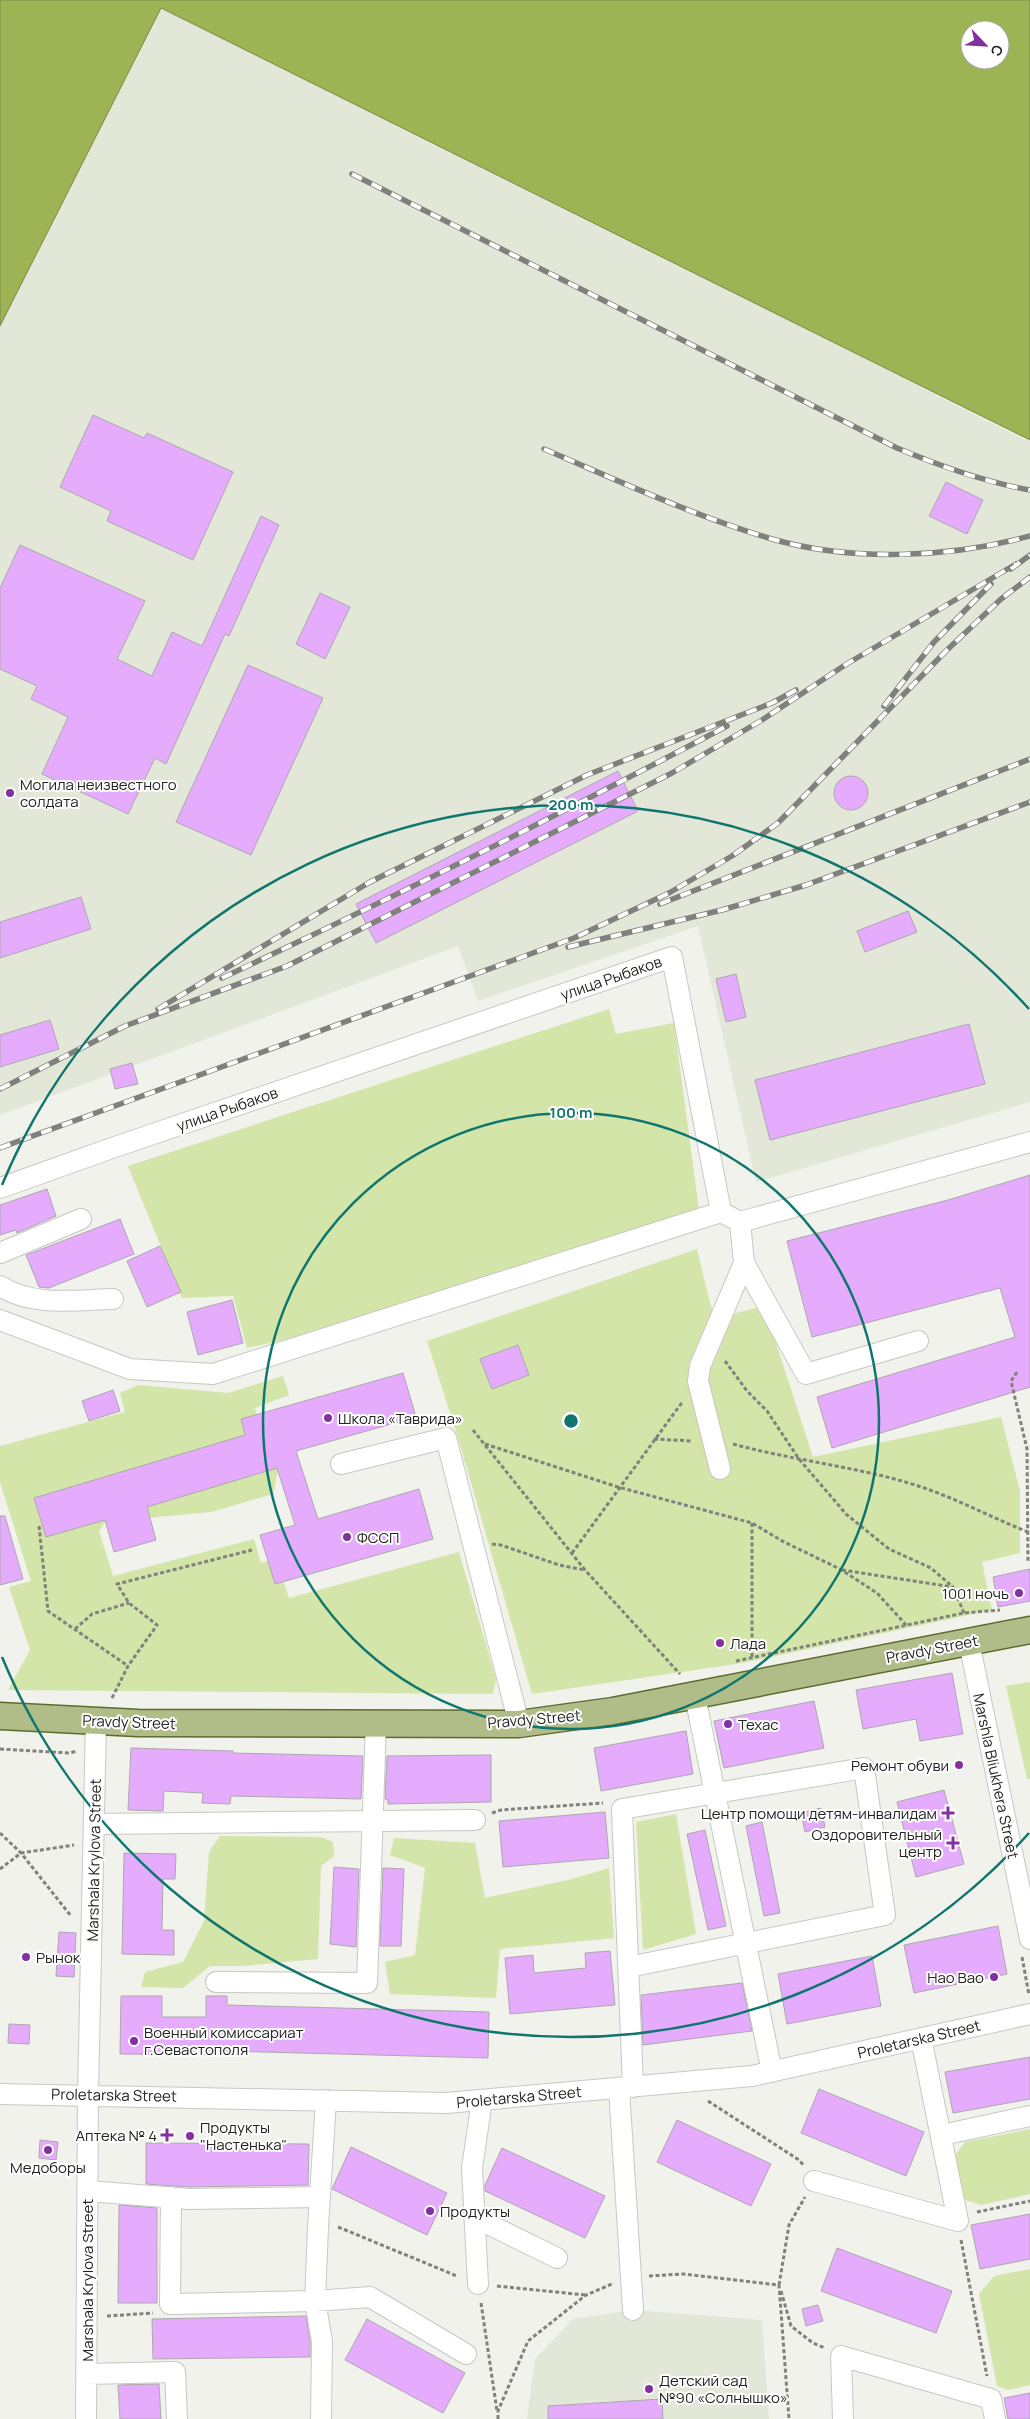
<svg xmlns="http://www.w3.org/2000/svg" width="1030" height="2419" font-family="Manrope,sans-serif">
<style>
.built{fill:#e2e7d8}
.green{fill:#d3e5a9}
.water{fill:#9cb453;stroke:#788944;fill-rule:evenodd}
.building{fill:#e5abfc;stroke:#aca8ae}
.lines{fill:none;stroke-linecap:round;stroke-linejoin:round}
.minor-casing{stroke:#c6c9c2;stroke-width:22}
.major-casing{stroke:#5d6b31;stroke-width:29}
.path{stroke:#81827d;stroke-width:3;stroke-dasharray:4 2.5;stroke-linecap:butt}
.minor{stroke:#fff;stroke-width:20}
.major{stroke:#b0bd88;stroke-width:26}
.rail-casing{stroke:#80817d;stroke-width:5.5}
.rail{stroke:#fff;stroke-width:4;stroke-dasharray:11;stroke-linecap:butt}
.ring{fill:none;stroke:#0f766e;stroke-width:2.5}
.poi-dot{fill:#8331a0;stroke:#fff;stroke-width:2}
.labels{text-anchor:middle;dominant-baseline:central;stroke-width:4;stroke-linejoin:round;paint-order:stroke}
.poi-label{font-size:15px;fill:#232421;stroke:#fff;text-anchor:start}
.street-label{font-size:15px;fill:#232421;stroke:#fff}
.centre{fill:#0f766e;stroke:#fff;stroke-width:2.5}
.ring-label{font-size:15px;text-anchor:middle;font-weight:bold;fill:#0f766e;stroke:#fff;stroke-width:4;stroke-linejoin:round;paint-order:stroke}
</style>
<rect width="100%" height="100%" fill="#f0f2eb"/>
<path class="built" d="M160,0L1030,442V1102L756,1182L698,926L478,1001L458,946L0,1115V316Z
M633,2310L762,2320L769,2419H527L535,2359L573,2319Z"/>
<path class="green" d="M609,1009L616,1034L674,1023L700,1217L403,1313L247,1348L233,1296L182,1298L128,1166Z
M697,1249L710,1303L716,1318L764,1306L813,1457L1001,1417L1020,1491V1553L982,1562L992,1610L743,1663L532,1694L458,1438L427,1341Z
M283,1376L289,1395L255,1408L258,1424L280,1461L273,1494L211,1512L105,1522L99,1531L113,1576L254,1539L261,1563L276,1559L289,1598L459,1552L496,1679L493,1694L8,1690L30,1650L9,1587L31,1581L0,1482V1446L125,1412L120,1393L138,1385L228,1393Z
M1030,1682V1779H1027L1006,1686Z
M676,1814L696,1934L643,1950L636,1822Z
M220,1836L321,1837L333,1842L334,1856L321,1866L318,1959L244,1966H210L183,1988L141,1987L145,1972L183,1962L204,1921L209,1852Z
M394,1838L475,1843L485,1898L572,1879L609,1868L614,1938L500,1949L496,1998L390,1994L385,1962L415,1955L425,1868L390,1855Z
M1030,2129V2194L981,2205L962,2199L956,2154L965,2142Z
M1030,2269V2385L1008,2390L997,2386L979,2294L994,2276Z"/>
<path class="water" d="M0,0H1030V440L161,8L0,326ZM970,30H1000V60H970Z"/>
<path class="building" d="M93,415L144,438L147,433L233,472L193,560L107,521L111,511L60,487Z
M946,482L983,500L967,534L929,516Z
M261,516L279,525L229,636L225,634L166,764L155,758L128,814L42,774L68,717L31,699L37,686L0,669V588L20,545L145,601L117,659L152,676L172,632L202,646Z
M320,593L350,607L325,659L296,644Z
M248,665L323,698L251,855L176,822Z
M618,771L638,811L376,943L356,904Z
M834 793a17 17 0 1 1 34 0a17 17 0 1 1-34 0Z
M81,897L91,929L0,958V922Z
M908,911L917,932L865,952L857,931Z
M736,974L746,1017L726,1022L716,979Z
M50,1020L59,1049L0,1067V1035Z
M969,1024L985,1084L770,1140L755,1080Z
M132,1063L138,1084L115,1089L110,1069Z
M1030,1175V1387L832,1448L817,1397L1015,1337L1000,1288L812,1337L787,1241L948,1200Z
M47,1189L56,1216L17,1233L16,1230L0,1235V1205Z
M120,1219L134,1254L49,1288L39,1287L26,1255Z
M160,1246L181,1292L147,1307L127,1261Z
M232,1300L243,1343L198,1355L187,1312Z
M518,1345L529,1375L492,1389L480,1359Z
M403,1373L416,1417L296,1451L318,1519L419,1489L433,1539L275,1584L260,1535L295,1525L277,1468L147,1507L156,1540L114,1552L105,1520L46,1537L34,1498L245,1435L241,1419Z
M113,1390L120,1411L89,1421L82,1401Z
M0,1516H5L23,1579L0,1585Z
M1030,1569V1601L998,1607L993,1577Z
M952,1673L963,1734L920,1741L916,1719L863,1729L856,1690Z
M814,1701L824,1748L724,1768L714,1721Z
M686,1731L693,1774L601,1791L594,1748Z
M131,1748L233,1751V1753L363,1756L361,1799L231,1796L230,1804L202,1803L203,1793L164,1791L163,1811L128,1810Z
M491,1755V1802L388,1804V1800L385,1799L387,1756Z
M944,1790L964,1864L916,1877L897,1802Z
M821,1808L825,1827L805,1832L801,1813Z
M605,1812L609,1858L503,1867L499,1821Z
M762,1822L780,1913L764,1916L746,1826Z
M705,1830L726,1926L708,1930L687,1834Z
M124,1853L176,1854L175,1879H163L162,1930H174V1955L122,1954Z
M334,1867L359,1869L356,1947L330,1944Z
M383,1868L404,1869L401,1946H380Z
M998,1926L1007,1974L914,1993L904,1945Z
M59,1932L76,1933L74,1977L56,1976Z
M610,1951L615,2005L510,2014L505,1958L533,1955L534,1973L586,1968L585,1953Z
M872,1956L881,2006L787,2024L778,1974Z
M742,1983L752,2031L643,2045L641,1995Z
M121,1996H162V2017H206V1996H227V2005L489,2012L488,2058L226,2051V2055L120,2054Z
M9,2024L30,2025L29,2044L8,2043Z
M1030,2057V2099L953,2113L945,2072Z
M819,2089L924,2132L906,2176L801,2133Z
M677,2120L771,2164L751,2206L657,2162Z
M40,2140L58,2142L56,2160L39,2158Z
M146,2143L309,2144L308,2185L189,2187L146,2184Z
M351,2147L447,2193L427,2235L332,2189Z
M502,2148L605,2196L585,2238L485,2191V2185Z
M119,2205L157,2208V2303H118Z
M1030,2214V2259L980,2269L971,2225Z
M837,2248L952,2291L936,2333L821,2291Z
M818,2305L823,2321L806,2326L802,2309Z
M306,2316L310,2342V2357L153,2359L152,2319Z
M367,2319L465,2373L443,2413L345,2360Z
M159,2384L161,2419H120L118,2385Z
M1030,2393V2419H1008L1004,2398Z
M662,2399L663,2419H548V2406Z"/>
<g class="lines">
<g class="minor-casing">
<path id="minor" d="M0,1188L112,1148L672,957L721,1212
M721,1212L740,1222L1030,1142
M0,1253L81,1219
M744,1263L806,1374L918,1341
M0,1286C33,1307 75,1300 113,1299
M0,1320L130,1369L213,1374L721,1212
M341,1464L446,1438L519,1724
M720,1469L698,1381L700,1366L744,1263L740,1222
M969,1642L1030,1939
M695,1696L772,2072
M95,1824L475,1820
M629,1967L885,1915L864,1768L622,1809L633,2087
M216,1982L367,1983L376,1723
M619,2088L633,2310
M0,2094L446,2103L752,2076L1030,2014
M942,2135L1030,2116
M814,2181L958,2221L921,2038
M88,2191L189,2199L320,2197
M171,2197L170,2304L315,2301L370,2297L466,2354
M474,2217L557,2258
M478,2284L472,2168L482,2100
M86,2374L175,2372L177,2419
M86,2419L88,2094L96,1721
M321,2419L322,2341L315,2301L318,2227L326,2100
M843,2419L841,2356L991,2399L995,2419"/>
</g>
<g class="major-casing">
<path id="major" d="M0,1716L138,1723L519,1724L613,1711L1030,1630"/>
</g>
<path class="path" d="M725,1361L747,1391L767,1411L799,1459L846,1514L889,1549L931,1568L953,1587
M1017,1372L1011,1381L1027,1449L1028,1562
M473,1430L585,1570L680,1674
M654,1439L692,1441
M485,1444L618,1487L752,1523L784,1542L840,1569L877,1593L907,1626
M733,1444C798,1462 866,1467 930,1490C963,1502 995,1519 1028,1532
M752,1523V1657
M39,1526L48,1611L128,1666
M492,1544L501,1545L559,1565L585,1570
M572,1553L683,1401
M842,1570L953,1587L964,1613
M75,1629L92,1614L129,1603
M736,1661L964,1613L1000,1610
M112,1698L128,1666L157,1625L129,1603L117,1584L252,1550
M0,1749L69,1753L77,1751
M492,1813L501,1810L603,1803
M0,1833L21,1853L71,1916
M0,1869L21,1853L74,1845
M1022,1957L1029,1995
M708,2101L799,2160L804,2166
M977,2212L1030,2201
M338,2227L457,2276
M961,2240L987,2376
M649,2276L683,2274L779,2285L789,2419
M779,2285L789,2225L805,2197
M497,2286L585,2295
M781,2291L791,2326L813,2343L825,2348
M481,2303L497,2411
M107,2316L153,2313
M498,2419V2411L528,2341L586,2295L612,2284"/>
<use href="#minor" class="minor"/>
<use href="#major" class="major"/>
<g class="rail-casing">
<path id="rail" d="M352,174L897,448C940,466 984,482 1030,490
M544,449C619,481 694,516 772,539C852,562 950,558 1030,536
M1011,569L1030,555
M884,706L934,642L991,584
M660,904L1030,759
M568,947L722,910L806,885L1030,802
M222,978C392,898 561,814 727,726
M158,1009L370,882L587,775L772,703L796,690
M0,1089L125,1026L287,966L672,773L762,720L845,665L1016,564
M0,1148L574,938L669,893L732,856L778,823L947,650L1001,599L1030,577"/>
</g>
<use href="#rail" class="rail"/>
</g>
<g class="ring">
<circle cx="571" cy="1421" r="308"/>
<path d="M1029 1833A616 616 0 0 1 2 1657M2 1185A616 616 0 0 1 1029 1009"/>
</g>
<g class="poi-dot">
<circle cx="10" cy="793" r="5"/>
<circle cx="328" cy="1418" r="5"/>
<circle cx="347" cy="1537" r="5"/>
<circle cx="1019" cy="1593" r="5"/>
<circle cx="720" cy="1643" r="5"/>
<circle cx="728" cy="1724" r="5"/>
<circle cx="959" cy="1765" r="5"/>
<path d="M945.5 1805.5h5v5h5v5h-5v5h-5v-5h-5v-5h5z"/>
<path d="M950.5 1835.5h5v5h5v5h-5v5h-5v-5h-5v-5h5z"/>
<circle cx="26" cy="1957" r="5"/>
<circle cx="994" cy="1977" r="5"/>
<circle cx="134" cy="2041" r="5"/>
<path d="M164.5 2127.5h5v5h5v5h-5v5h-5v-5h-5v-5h5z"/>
<circle cx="190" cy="2136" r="5"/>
<circle cx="48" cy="2150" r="5"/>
<circle cx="430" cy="2211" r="5"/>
<circle cx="649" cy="2389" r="5"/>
</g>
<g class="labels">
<g class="poi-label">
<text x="20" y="784">Могила неизвестного<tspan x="20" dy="17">солдата</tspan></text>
<text x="338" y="1418">Школа «Таврида»</text>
<text x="357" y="1537">ФССП</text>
<text x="1009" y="1593" text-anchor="end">1001 ночь</text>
<text x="730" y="1643">Лада</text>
<text x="738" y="1724">Техас</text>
<text x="949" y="1765" text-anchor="end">Ремонт обуви</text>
<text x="937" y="1813" text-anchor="end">Центр помощи детям-инвалидам</text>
<text x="942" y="1834" text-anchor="end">Оздоровительный<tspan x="942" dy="17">центр</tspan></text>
<text x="36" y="1957">Рынок</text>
<text x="984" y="1977" text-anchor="end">Hao Bao</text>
<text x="144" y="2032">Военный комиссариат<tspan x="144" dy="17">г.Севастополя</tspan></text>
<text x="200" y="2127">Продукты<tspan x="200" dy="17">"Настенька"</tspan></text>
<text x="157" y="2135" text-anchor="end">Аптека № 4</text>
<text x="48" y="2167" text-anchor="middle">Медоборы</text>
<text x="440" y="2211">Продукты</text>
<text x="659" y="2380">Детский сад<tspan x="659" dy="17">№90 «Солнышко»</tspan></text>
</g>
<g class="street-label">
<text transform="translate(611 978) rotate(-19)">улица Рыбаков</text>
<text transform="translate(227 1109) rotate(-19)">улица Рыбаков</text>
<text transform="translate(932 1649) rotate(-11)">Pravdy Street</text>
<text transform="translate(534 1719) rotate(-5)">Pravdy Street</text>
<text transform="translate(129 1722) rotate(2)">Pravdy Street</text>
<text transform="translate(996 1776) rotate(78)">Marshla Bliukhera Street</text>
<text transform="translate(94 1860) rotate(-89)">Marshala Krylova Street</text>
<text transform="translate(919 2039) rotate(-13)">Proletarska Street</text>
<text transform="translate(114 2095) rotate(1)">Proletarska Street</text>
<text transform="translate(519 2097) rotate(-5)">Proletarska Street</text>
<text transform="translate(87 2280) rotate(-90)">Marshala Krylova Street</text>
</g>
</g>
<circle cx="571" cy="1421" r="8" class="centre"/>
<g class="ring-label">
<text x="571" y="810">200 m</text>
<text x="571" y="1118">100 m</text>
</g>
<g transform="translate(985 45) rotate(115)"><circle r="24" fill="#ffffff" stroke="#a7a7a6"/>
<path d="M0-4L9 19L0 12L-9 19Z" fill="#8331a0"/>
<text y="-8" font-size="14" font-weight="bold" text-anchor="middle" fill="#232421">С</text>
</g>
</svg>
